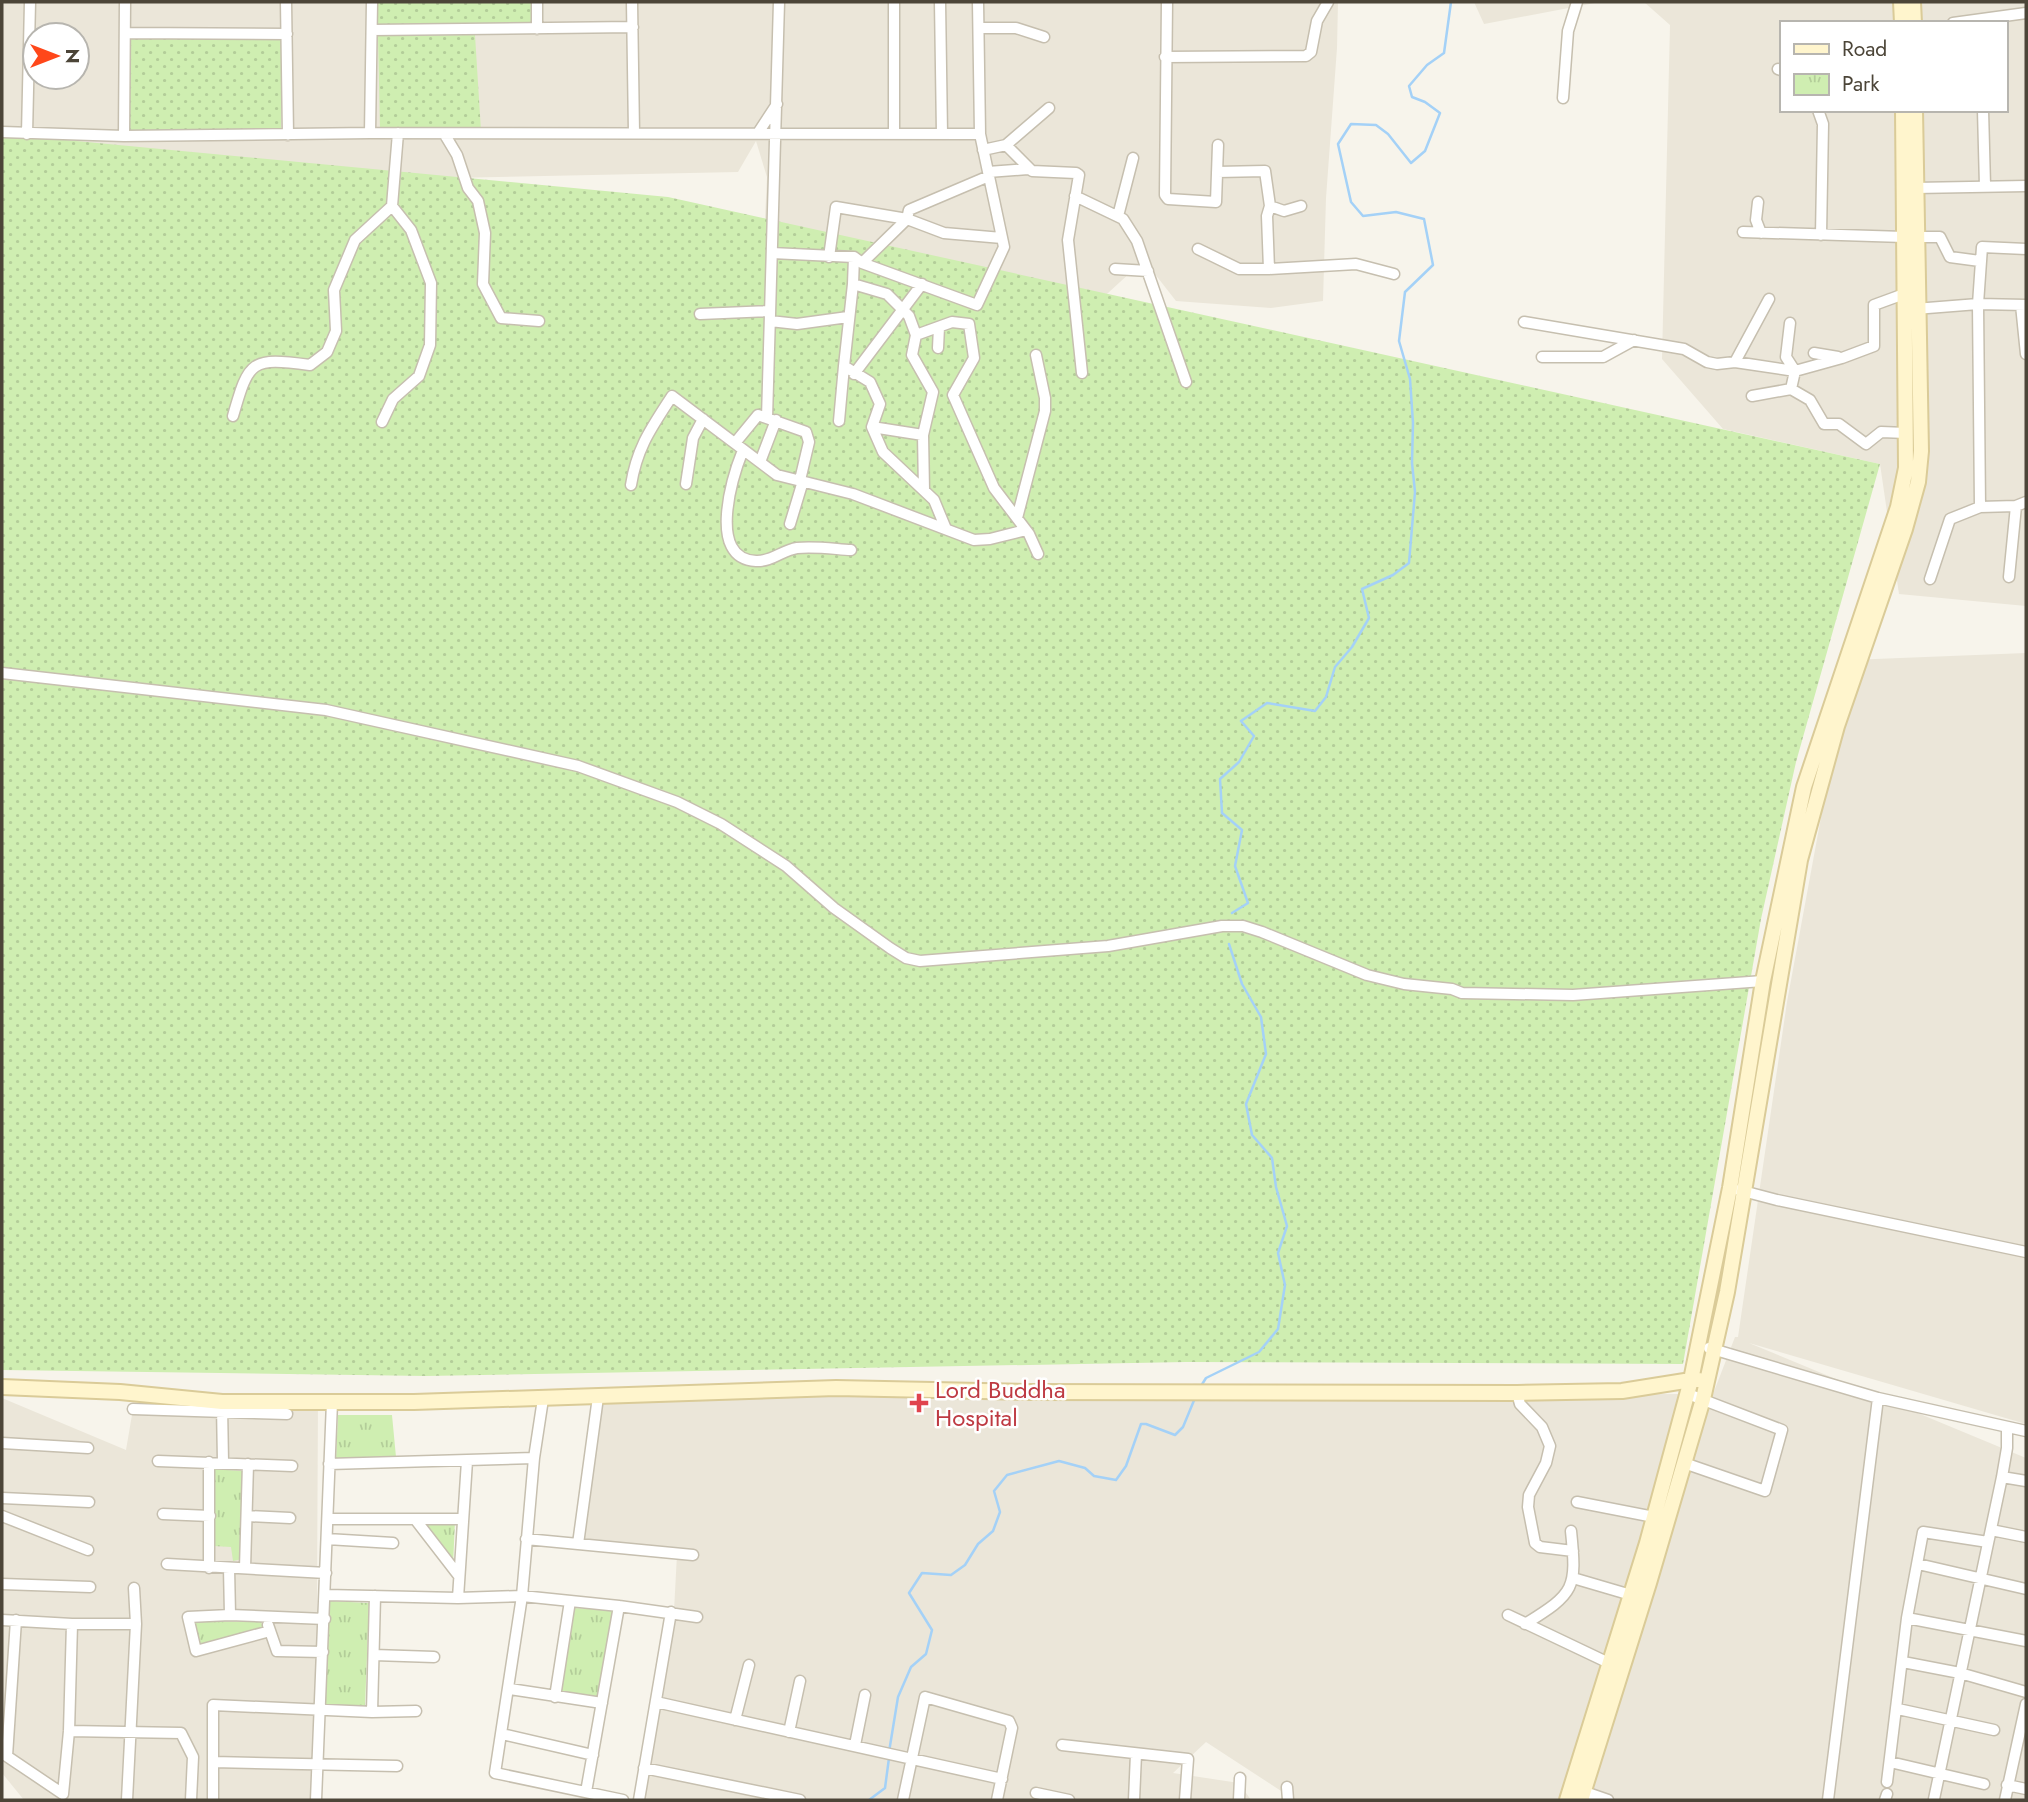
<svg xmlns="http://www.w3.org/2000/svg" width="2028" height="1802" font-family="Jost,sans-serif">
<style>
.residential{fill:#ebe6d9;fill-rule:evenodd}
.grass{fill:url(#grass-dots)}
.park{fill:url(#park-tufts)}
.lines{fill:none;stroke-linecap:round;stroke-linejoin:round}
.stream{stroke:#a4d1f7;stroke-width:2.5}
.street-casing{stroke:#c6bfaf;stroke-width:13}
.secondary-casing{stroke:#dacb98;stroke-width:18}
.street{stroke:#fff;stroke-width:10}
.secondary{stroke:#fff5cd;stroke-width:14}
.health-dot{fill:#e0444e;stroke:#fff;stroke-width:2.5}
.labels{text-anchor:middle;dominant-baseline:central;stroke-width:5;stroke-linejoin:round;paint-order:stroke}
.health-label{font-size:24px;fill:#be3a42;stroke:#fff;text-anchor:start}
</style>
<defs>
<pattern id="grass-dots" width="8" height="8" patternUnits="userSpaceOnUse" patternTransform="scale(1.75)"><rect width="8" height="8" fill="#cfeeb1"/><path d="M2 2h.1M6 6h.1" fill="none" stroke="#b3cd99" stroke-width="1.8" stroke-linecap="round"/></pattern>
<pattern id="park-tufts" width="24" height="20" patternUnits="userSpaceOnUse" patternTransform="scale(1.75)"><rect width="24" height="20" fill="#cfeeb1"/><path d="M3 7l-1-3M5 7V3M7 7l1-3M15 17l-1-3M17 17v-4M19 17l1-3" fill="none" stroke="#b3cd99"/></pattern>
</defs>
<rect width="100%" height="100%" fill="#f7f4eb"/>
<path class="residential" d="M2,2H1338L1337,48L1326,198L1323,301L1271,308L1176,301L1144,260L1036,359L757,385L767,177L756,141L738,172L5,187L2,176ZM35,35H77V77H35Z
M1474,2H1600L1484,24Z
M1644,2H2026V606L1899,594L1880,464L1723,429L1662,359L1670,25ZM1781,23H2005V110H1781Z
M2026,653V1424L1749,1343L2026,1458V1800H1295L1206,1742L1173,1773L1239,1783L1251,1800H639L674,1611L677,1554L578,1544L598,1397L1688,1394L1615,1648L1735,1337H1738L1787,1002L1850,660Z
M2,1398L126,1450L133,1409L318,1400L316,1800H24L2,1773Z"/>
<path class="grass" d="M377,2H535L536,25H378Z
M282,35L281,130L127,131L129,36Z
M475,35L481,131L380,130L378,36Z
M2,134L668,197L1880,464L1796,762L1761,919L1683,1364L1186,1362L426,1376L2,1370Z"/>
<path class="park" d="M338,1415H392L396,1457L336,1459Z
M213,1469L242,1471V1559L233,1561L231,1547L213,1546Z
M455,1521L453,1566L422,1522Z
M330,1601L369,1603L365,1707L325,1705Z
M573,1608L614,1610L598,1698L559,1692Z
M192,1621L261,1622L264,1629L199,1647Z"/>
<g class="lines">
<path class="stream" d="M1232,913L1248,903L1235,866L1242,830L1222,813L1220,779L1239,762L1254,736L1241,721L1267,703L1315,711L1326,697L1335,667L1352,647L1369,618L1362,589L1393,575L1409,563L1415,492L1412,463L1413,423L1410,379L1399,341L1405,292L1433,265L1424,219L1396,212L1363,216L1351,202L1338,144L1351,124L1376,125L1388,134L1411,163L1425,151L1440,113L1425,102L1412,97L1409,86L1427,65L1444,53L1451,2
M1201,1386L1206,1378L1259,1352L1278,1329L1285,1285L1278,1253L1287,1226L1276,1187L1272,1158L1252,1135L1246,1104L1266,1054L1261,1017L1242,984L1229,944
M889,1752L898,1697L911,1667L926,1654L932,1630L909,1593L922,1573L951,1575L965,1565L978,1544L993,1531L1000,1512L994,1491L1007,1475L1059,1461L1085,1468L1094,1476L1116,1480L1126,1466L1141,1424H1146L1175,1435L1183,1427L1195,1398
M869,1800L885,1788L889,1758"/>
<g class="street-casing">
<path id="street" d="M286,2L288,135
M632,2L634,133
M940,2L942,134
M1167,2L1165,195L1168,199L1216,202L1218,145
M1953,23L2026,13
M979,28H1016L1044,37
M537,29V2
M372,30L633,27
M125,33L287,34
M1165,57L1306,56L1311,52L1317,21L1328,2
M1778,69L1781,70
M1563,98L1568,31L1577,2
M1818,110L1823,124L1821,235
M1983,110L1985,186
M2,132L124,136L370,133L980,134
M370,133L372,2
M758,133L777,104
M27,134L30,2
M894,134V2
M445,135L457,155L468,188L478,201L485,233L483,284L501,318L539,321
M124,136L125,2
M1006,145L1032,171L1076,173L1079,175L1068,240L1082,373
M983,150L1006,145L1049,108
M988,172L1028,169
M1915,188L2026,186
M1075,196L1123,219L1137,241L1186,382
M1758,202L1756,220L1761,233
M1270,206L1284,211L1301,206
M1118,216L1133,158
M1743,232L1904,237
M1918,237H1940L1950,257L1980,261
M1198,249L1239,269H1269L1267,216L1270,206L1265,171L1217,172
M772,253L854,257L862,263L977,305L1004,247L980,134L978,2
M829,257L836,207L907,219L944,233L1002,238
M854,257L853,284L844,366L870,382L880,404L872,427L923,435
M862,263L907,219L909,210L989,176
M1115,269L1148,271
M1269,269L1356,264L1394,274
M853,284L887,294L909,316L916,335L912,355L933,392L923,435L924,490
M2021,305L2026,354
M1915,309L1978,304L2026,305
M700,314L770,311
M770,321L797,324L848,317
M1524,322L1684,349L1707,362L1717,364L1735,362L1795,371L1842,358L1874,346V305L1904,294
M1790,323L1786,357L1795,371L1791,389
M916,335L952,322L969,324L974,358L953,395L994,488L1029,534L1038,554
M938,348L939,327
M1814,353L1838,357
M1542,357H1603L1634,340
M1735,362L1769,299
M854,374L922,284
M1752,396L1791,389L1810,400L1824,424H1839L1866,444L1881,432L1906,433
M233,416C249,360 251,357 310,365L327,352L336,331L334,290L355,240L392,206
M767,418L779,2
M839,421L844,366
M382,422L393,399L419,376L430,345L431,283L411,230L392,206L398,133
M872,427L883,452L934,500L946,529
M735,443L758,415L806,432L809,442L800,480
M743,450C733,475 706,559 756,561C771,562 783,550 797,548C814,546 834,549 851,550
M760,462L776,420
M686,484L693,438L703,419
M631,485C637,447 652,427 672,396L777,475L853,494L974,540L990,539L1026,530
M1980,507L1978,304L1982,247L2026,249
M1017,518L1045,411V398L1036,355
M790,524L803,481
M2009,577L2016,506
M1930,579L1950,519L1980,507L2016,506L2026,502
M2,673L326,710L578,766L677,802L721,824L786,866L834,908L890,948L906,958L920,961L1108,946L1222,926H1243L1262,932L1367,975L1404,984L1452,989L1462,993L1573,995L1763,981
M1739,1190L1777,1200L2026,1252
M1709,1348L1878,1398L2026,1431
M1517,1393L1520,1404L1542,1427L1550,1446L1546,1463L1529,1495L1528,1507L1535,1543L1540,1547L1573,1551
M543,1399L534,1458L522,1596L495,1773L623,1800
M222,1406L223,1462
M133,1409L287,1414
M2,1443L88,1448
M158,1461L292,1466
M209,1462V1568
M1684,1463L1765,1491L1782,1430L1688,1394
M329,1464L534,1458
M2002,1477L2026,1481
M2,1498L89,1502
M1577,1502L1654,1517
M163,1514L210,1516
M2,1516L88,1550
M247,1516L290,1518
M328,1519H462
M415,1519L459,1576
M1991,1530L2026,1537
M327,1539L393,1543
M526,1539L693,1555
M578,1544L598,1397
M167,1564L326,1573
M1918,1564L2026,1589
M229,1568L230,1615
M245,1568L248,1464
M1573,1578L1631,1595
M2,1584L90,1587
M326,1595L458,1598L522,1596L619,1606L697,1617
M458,1598L467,1461
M1508,1615L1611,1664
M1907,1618L2026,1641
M2,1620L72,1624H136
M1525,1624C1575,1593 1577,1589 1571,1531
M268,1625L277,1651L323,1652
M270,1631L196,1651L188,1617L230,1615L325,1619
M374,1655L434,1657
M1903,1662L1960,1673L2026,1692
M510,1689L602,1703
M555,1697L570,1601
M656,1702L1002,1779
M1898,1709L1994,1730
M372,1712L375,1596
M735,1720L749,1665
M69,1731L181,1733L193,1757L191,1800
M789,1732L800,1681
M502,1734L593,1755
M855,1745L865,1695
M1062,1745L1188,1759L1185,1800
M2,1753L63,1794L69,1731L72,1624
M7,1756L16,1620
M213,1762L397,1766
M1890,1762L1984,1784
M644,1768L800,1800
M1887,1782L1907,1618L1923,1532L1988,1542
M2007,1785L2026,1789
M1287,1787L1288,1800
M1579,1790L1608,1800
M586,1792L619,1606
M1036,1793L1069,1800
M1934,1799L2002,1477L2007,1448V1427
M127,1800L136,1624L134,1588
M213,1800V1705L372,1712L416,1711
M316,1800L332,1402
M639,1800L671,1612
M903,1800L925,1697L1009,1721L1012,1728L997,1800
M1134,1800L1136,1754
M1239,1800L1240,1778
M1828,1800L1878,1398
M1885,1800L1887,1794
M2005,1800L2026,1704"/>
</g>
<g class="secondary-casing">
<path id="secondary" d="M1901,2L1902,23
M1913,2L1914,23
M2,1387L120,1392L222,1402H414L836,1388L1031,1392L1517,1393L1622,1391L1691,1380H1699
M1567,1800L1647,1543L1691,1380L1730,1188L1763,981L1804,787L1898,507L1906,468L1903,110
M1581,1800L1649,1583L1703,1399L1727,1292L1800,860L1837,726L1905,529L1918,482L1921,451L1915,110"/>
</g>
<use href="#street" class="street"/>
<use href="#secondary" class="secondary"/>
</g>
<path class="health-dot" d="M915.5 1392.5h7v7h7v7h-7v7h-7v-7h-7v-7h7z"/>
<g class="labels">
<g class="health-label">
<text x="935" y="1389">Lord Buddha<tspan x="935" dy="28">Hospital</tspan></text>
</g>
</g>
<rect width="2028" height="1802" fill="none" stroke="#4c4538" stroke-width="7"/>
<rect x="1780" y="21" width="228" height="91" fill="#ffffff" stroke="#b7b5af" stroke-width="2"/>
<rect x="1794" y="44" width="35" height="10" fill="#fff5cd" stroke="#b7b5af" stroke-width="2"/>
<text x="1842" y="56" font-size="21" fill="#4c4538">Road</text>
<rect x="1794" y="74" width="35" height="21" fill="url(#park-tufts)" stroke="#b7b5af" stroke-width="2"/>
<text x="1842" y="91" font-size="21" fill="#4c4538">Park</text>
<g transform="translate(56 56) rotate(90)"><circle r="33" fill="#ffffff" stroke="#b7b5af" stroke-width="2"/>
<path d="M0-5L12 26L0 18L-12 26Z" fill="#ff471a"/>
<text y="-10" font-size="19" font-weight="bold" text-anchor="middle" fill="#4c4538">N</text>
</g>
</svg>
